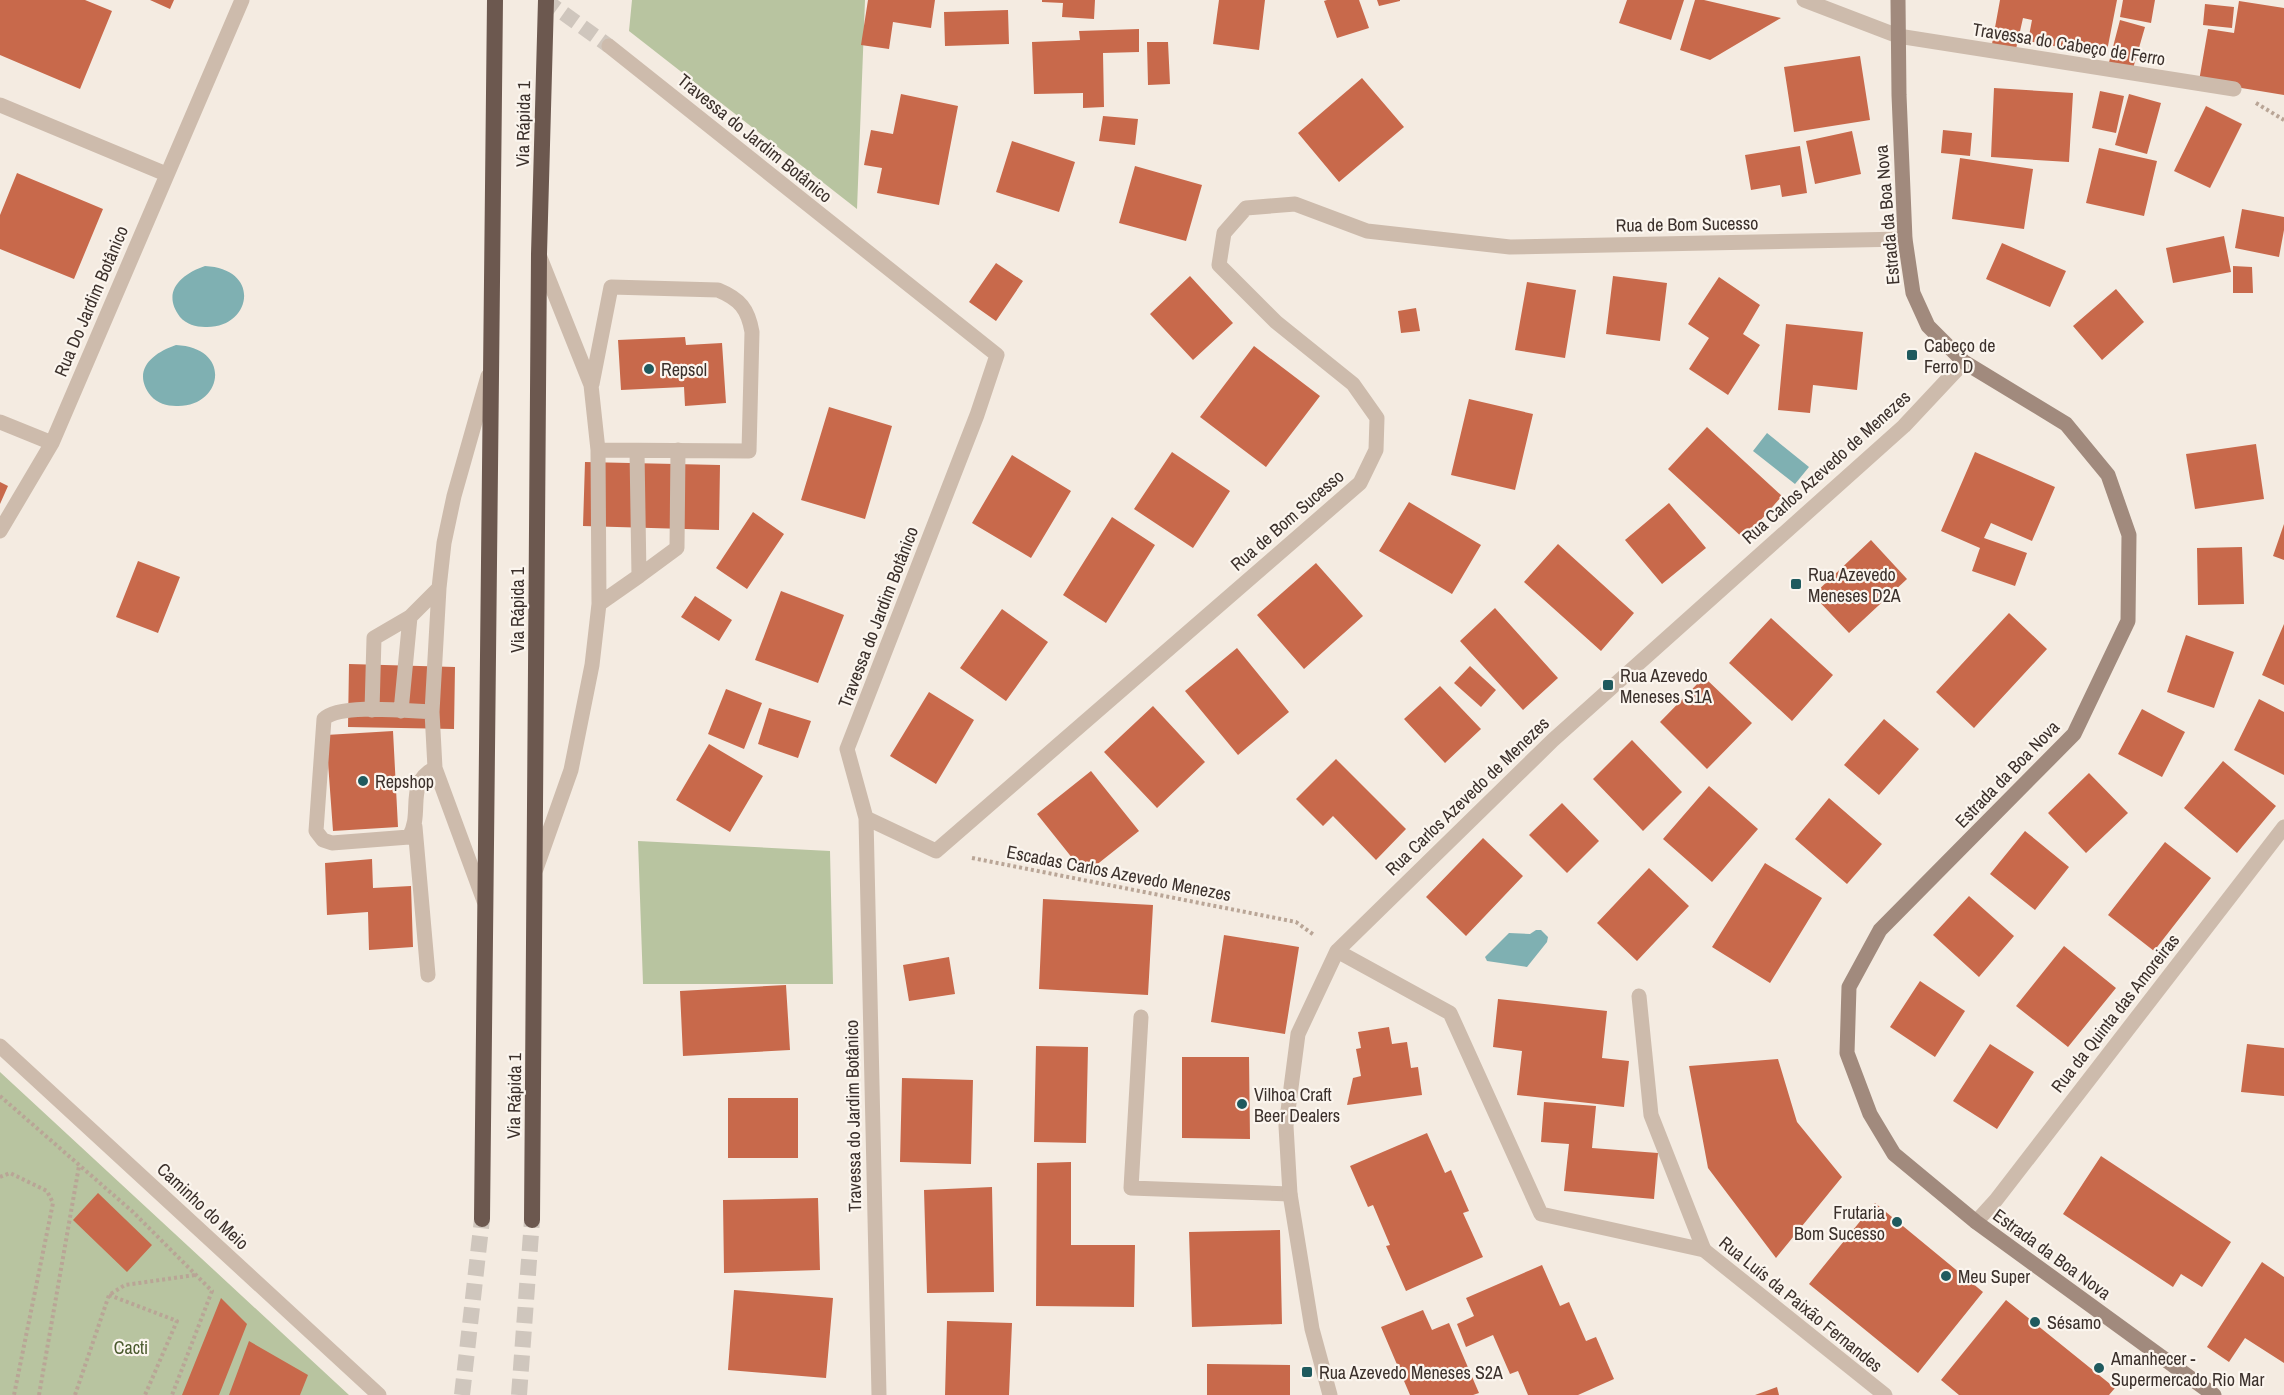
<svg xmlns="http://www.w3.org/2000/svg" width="2284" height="1395" font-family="'Archivo Narrow',sans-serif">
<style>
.green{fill:#b8c4a0}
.water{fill:#7fb0b2}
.building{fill:#c8694b}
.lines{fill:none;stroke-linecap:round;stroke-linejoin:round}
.minor-tunnel{stroke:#cfc6bd;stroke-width:15;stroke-dasharray:15 8;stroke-linecap:butt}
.trunk-tunnel{stroke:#cfc6bd;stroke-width:16;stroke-dasharray:16 8;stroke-linecap:butt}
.path{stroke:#b9a596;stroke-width:4;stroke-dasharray:3 3;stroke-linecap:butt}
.service{stroke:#cdbbac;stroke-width:15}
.minor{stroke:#cdbbac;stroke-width:15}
.secondary{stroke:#a18a7d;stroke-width:15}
.trunk{stroke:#6c584f;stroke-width:16}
.poi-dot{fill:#1f5a5e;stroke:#fbf5ee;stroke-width:2}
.labels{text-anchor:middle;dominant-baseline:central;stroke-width:4.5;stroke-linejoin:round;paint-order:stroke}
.street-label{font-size:18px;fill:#3b302b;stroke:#fbf5ee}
.poi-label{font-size:18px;fill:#3b302b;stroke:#fbf5ee;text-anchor:start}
.park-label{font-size:18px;fill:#4a5a2e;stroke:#fbf5ee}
</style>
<rect width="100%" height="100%" fill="#f4ebe1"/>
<path class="green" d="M632,0H865L857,209L629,31Z
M638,841L830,851L833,984H643Z
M0,1072L349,1395H0Z"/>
<path class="water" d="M205,266C263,269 251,329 205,327C196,327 186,324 180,317C161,292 181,274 205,266Z
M176,345C234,348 222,408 176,406C167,406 157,403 151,396C131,371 152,353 176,345Z
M1767,433L1809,467L1795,484L1753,451Z
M1536,930H1541L1548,937L1547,942L1527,967L1487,961L1485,957L1509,933L1530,934Z"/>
<path class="building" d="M0,0H85L112,11L80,89L0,55Z
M150,0H174L170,9Z
M868,0H935L931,28L893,22L889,49L861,45Z
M1042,0H1095L1094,19L1062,17L1063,3L1042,2Z
M1219,0H1265L1259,50L1213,44Z
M1327,0H1359L1369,28L1337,38L1324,1Z
M1377,0H1400V1L1379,6Z
M1627,0H1684L1671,40L1619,23Z
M1695,0H1704L1781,18L1710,60L1680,50Z
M2000,0H2117L2106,56L2028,41L2032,20L2023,18L2016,49L1992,44Z
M2123,0H2155L2151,23L2120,17Z
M2239,1L2284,8V95L2199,81L2208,29L2234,33Z
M2205,4L2234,7L2232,28L2203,25Z
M1008,10L1009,44L945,46L944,12Z
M2120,20L2145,27L2132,72L2108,66Z
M1139,29V52L1103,53L1104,107L1083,108V93L1034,94L1032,42L1080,40L1079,31Z
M1147,42H1168L1170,84L1148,85Z
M1860,56L1870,120L1794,132L1784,67Z
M1362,78L1404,127L1339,182L1298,133Z
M1994,88L2073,93L2069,162L1991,157Z
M2100,91L2124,96L2116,133L2092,128Z
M901,94L958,106L939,205L877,193L882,168L864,165L871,130L893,134Z
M2129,94L2161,103L2147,154L2115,145Z
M2206,106L2242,124L2210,188L2174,171Z
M1103,116L1138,119L1135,145L1099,141Z
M1943,130L1972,133L1970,156L1941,153Z
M1852,131L1861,174L1815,184L1806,141Z
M1012,141L1075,162L1059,212L996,192Z
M1800,146L1807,193L1782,197L1780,185L1751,190L1745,155Z
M2099,148L2157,161L2144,216L2086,203Z
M1960,158L2033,169L2024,229L1952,219Z
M1135,166L1202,185L1186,241L1119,223Z
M17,173L103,209L74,279L0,249V215Z
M2242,209L2284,217V230L2279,257L2235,248Z
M2224,236L2231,272L2173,283L2166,248Z
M2002,243L2066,271L2050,307L1986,279Z
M996,263L1023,281L996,321L969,302Z
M2233,266L2252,267L2253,293H2233Z
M1190,276L1233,323L1193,360L1150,314Z
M1613,276L1667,283L1660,341L1606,334Z
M1719,277L1760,305L1743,334L1760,345L1728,395L1689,369L1709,338L1688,324Z
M1527,282L1576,290L1565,358L1515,350Z
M2116,289L2144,322L2102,360L2073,326Z
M1416,308L1420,331L1401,333L1398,311Z
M1786,324L1863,332L1857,390L1813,385L1810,413L1778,410Z
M685,337L686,345L722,343L726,403L685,406L684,387L621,390L618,340Z
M1254,346L1320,396L1266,467L1200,417Z
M1469,399L1533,414L1515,490L1451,475Z
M829,407L892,426L865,519L801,500Z
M1707,427L1782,496L1744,539L1668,469Z
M2256,444L2264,499L2195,509L2186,454Z
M1172,452L1230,491L1193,548L1134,509Z
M1975,452L2055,487L2032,541L1991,523L1984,538L2027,553L2015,586L1972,571L1980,548L1941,531Z
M1012,455L1071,491L1031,558L972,523Z
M585,462L720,465L719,530L583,526Z
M0,482L8,486L0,504Z
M1409,502L1481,545L1452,594L1379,551Z
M1669,503L1706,548L1662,584L1625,540Z
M753,512L784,534L747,589L716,568Z
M1112,517L1155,545L1106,623L1063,595Z
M2284,524V560L2273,556Z
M1871,540L1907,579L1849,633L1813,595Z
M1558,544L1634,613L1601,651L1524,582Z
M2242,547L2244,604L2198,605L2197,548Z
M138,561L180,577L158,633L116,617Z
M1316,563L1363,616L1304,669L1257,615Z
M781,591L844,615L818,683L755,660Z
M695,596L732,620L719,641L681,617Z
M1495,608L1558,678L1523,710L1460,641Z
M1002,609L1048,642L1006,701L960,668Z
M2009,613L2047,649L1974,728L1936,692Z
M1771,618L1833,675L1792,721L1729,663Z
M2284,624V685L2262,675Z
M2186,635L2234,652L2214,708L2167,692Z
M1237,648L1289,712L1238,755L1185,691Z
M349,664L455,667L454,729L348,727Z
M1470,666L1496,690L1481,707L1454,683Z
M1704,677L1752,723L1707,769L1660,722Z
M1440,686L1481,729L1445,763L1404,719Z
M726,689L762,703L744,749L708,734Z
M929,692L974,720L936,784L890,756Z
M2259,699L2284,712V775L2234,750Z
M1153,706L1205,762L1157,808L1104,752Z
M769,708L811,721L798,758L758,744Z
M2142,709L2185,732L2162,777L2118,754Z
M1884,719L1919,749L1879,795L1844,765Z
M393,731L398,827L333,831L326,735Z
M1632,740L1682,792L1643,831L1593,779Z
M709,744L763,776L730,832L676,800Z
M1336,759L1406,829L1376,860L1333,816L1323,826L1296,799Z
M2223,761L2276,806L2237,853L2184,808Z
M1091,771L1139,831L1085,874L1037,814Z
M2089,773L2128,813L2086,853L2048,813Z
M1709,786L1758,829L1712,882L1663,839Z
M1829,798L1882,844L1847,884L1795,839Z
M1562,803L1599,841L1567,873L1529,835Z
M2025,831L2069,867L2035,910L1990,874Z
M1483,838L1523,876L1466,936L1426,897Z
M2165,842L2211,878L2154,951L2108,915Z
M372,859L373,888L411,886L413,947L369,950L368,912L327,915L325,863Z
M1765,863L1822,898L1770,983L1712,947Z
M1649,868L1689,906L1637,961L1597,923Z
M1969,896L2014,936L1979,977L1933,935Z
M1043,899L1153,905L1148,995L1039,989Z
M1224,935L1299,947L1285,1034L1211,1022Z
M2064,946L2116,988L2068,1047L2016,1006Z
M949,957L955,994L909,1001L903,965Z
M1920,981L1965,1011L1935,1057L1890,1027Z
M786,985L790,1050L683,1056L680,991Z
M1498,999L1607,1011L1602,1058L1629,1061L1624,1107L1517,1095L1522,1051L1493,1047Z
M1389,1027L1392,1044L1407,1042L1411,1068L1418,1067L1422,1095L1347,1105L1353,1078L1361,1076L1356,1049L1361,1048L1358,1032Z
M1990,1044L2034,1072L1997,1129L1953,1101Z
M2247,1044L2284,1048V1096L2241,1092Z
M1036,1046L1088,1047L1086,1143L1034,1142Z
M1182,1057H1249L1250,1139L1182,1138Z
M1778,1059L1797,1122L1842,1177L1776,1258L1708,1168L1689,1066Z
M902,1078L973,1080L971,1164L900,1162Z
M728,1098H798V1158H728Z
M1544,1102L1596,1106L1592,1148L1658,1153L1654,1199L1564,1191L1569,1144L1541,1142Z
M1427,1133L1445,1173L1451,1170L1469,1211L1463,1213L1483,1257L1406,1291L1386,1246L1390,1245L1373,1205L1368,1207L1350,1166Z
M2101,1156L2231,1242L2202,1287L2181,1274L2173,1287L2063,1214Z
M1071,1162V1245H1135L1134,1307L1036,1306L1037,1163Z
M992,1187L994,1292L927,1293L924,1190Z
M98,1193L152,1245L127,1272L73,1220Z
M818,1198L820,1270L724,1273L723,1200Z
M1875,1203L1983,1292L1918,1373L1809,1284Z
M1280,1230L1282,1324L1192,1327L1189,1232Z
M2262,1262L2284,1277V1363L2245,1338L2229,1362L2207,1347Z
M1542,1265L1560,1306L1569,1302L1586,1341L1596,1337L1614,1379L1578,1395H1528L1518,1371L1510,1374L1493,1335L1466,1347L1457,1324L1474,1316L1466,1298Z
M734,1290L833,1298L826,1378L728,1370Z
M221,1298L247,1324L219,1395H182Z
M2006,1300L2115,1388L2109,1395H1959L1941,1380Z
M1423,1310L1432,1330L1449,1323L1479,1393L1473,1395H1410L1381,1327Z
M947,1321L1012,1323L1009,1395H945Z
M249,1341L308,1375L300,1395H229Z
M1207,1364L1290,1365V1395H1207Z
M1777,1387L1779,1395H1755Z"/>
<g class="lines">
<path class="minor-tunnel" d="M545,0L609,46"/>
<path class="trunk-tunnel" d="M462,1395L482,1219
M519,1395L532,1220"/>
<path class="path" d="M2256,103L2284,120
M972,858L1296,922L1314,935
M0,1096L133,1212L212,1291L172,1395
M0,1177L10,1173L47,1191L53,1203L14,1395
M109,1295L177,1321L145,1395
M39,1395L79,1166
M75,1395L109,1295L125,1285L195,1275"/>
<path class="service" d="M1898,36L2234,89
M592,384L611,287L718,290C740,299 748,309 752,332L749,451L598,450
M639,576L677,548L678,450
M599,604L639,576L637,451
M372,710L374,638L410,617
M401,711L410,617L439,588
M432,712C409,711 339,703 324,719L316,831L323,840L332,843L409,837C424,812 404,784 435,768
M415,827L428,975
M536,869L571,770L592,665L599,604L598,450L591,385L539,255
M484,901L435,768L432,712L439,588L444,543L454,496L488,376
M1639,996L1651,1115L1704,1250
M1141,1017L1131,1188L1290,1194"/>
<path class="minor" d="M1804,0L1898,36
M609,46L997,355L977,415L847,749L866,818L879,1395
M0,105L166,174
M0,422L52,443
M0,531L52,443L242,0
M866,818L936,851L1360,483L1376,450L1377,418L1353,384L1276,322L1219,265L1224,233L1246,208L1295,204L1367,231L1510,247L1905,239
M1337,951L1450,1013L1541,1214L1704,1250L1885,1395
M0,1046L379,1395
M1976,1222L1996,1200L2284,827
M1330,1395L1312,1329L1290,1194L1286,1126L1298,1034L1337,951L1553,740L1904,426L1964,362"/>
<path class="secondary" d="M1898,0L1899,95L1905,239L1913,293L1928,326L1964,362L2066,424L2108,475L2129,535L2128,621L2074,734L1880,930L1849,987L1847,1053L1870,1114L1894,1154L1976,1222L2214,1395"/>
<path class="trunk" d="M482,1219L495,0
M532,1220L539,254L546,0"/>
</g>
<g class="poi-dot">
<rect x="1906" y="349" width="12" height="12" rx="3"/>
<circle cx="649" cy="369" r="6"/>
<rect x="1790" y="578" width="12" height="12" rx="3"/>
<rect x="1602" y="679" width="12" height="12" rx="3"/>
<circle cx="363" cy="781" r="6"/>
<circle cx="1242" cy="1104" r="6"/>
<circle cx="1897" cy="1222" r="6"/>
<circle cx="1946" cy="1276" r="6"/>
<circle cx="2035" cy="1322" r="6"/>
<circle cx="2099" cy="1368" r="6"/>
<rect x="1301" y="1366" width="12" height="12" rx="3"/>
</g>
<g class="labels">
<g class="street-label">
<text transform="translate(2069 44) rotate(9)">Travessa do Cabeço de Ferro</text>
<text transform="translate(523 124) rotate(-89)">Via Rápida 1</text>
<text transform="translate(755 138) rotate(39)">Travessa do Jardim Botânico</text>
<text transform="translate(1887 215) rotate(-95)">Estrada da Boa Nova</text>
<text transform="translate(1687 224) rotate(-1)">Rua de Bom Sucesso</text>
<text transform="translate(91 301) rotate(-67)">Rua Do Jardim Botânico</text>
<text transform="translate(1826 467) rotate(-42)">Rua Carlos Azevedo de Menezes</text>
<text transform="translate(1287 520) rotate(-41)">Rua de Bom Sucesso</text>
<text transform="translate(517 610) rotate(-90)">Via Rápida 1</text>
<text transform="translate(878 617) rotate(-69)">Travessa do Jardim Botânico</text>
<text transform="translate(2007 774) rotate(-46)">Estrada da Boa Nova</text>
<text transform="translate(1467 796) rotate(-44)">Rua Carlos Azevedo de Menezes</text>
<text transform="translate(1119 873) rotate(11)">Escadas Carlos Azevedo Menezes</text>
<text transform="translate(2115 1013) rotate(-52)">Rua da Quinta das Amoreiras</text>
<text transform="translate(514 1096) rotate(-89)">Via Rápida 1</text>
<text transform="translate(853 1116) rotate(-91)">Travessa do Jardim Botânico</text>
<text transform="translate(203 1206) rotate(43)">Caminho do Meio</text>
<text transform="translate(2052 1254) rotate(36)">Estrada da Boa Nova</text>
<text transform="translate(1801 1304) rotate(39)">Rua Luís da Paixão Fernandes</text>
</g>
<g class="poi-label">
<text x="1924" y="345">Cabeço de<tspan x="1924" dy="21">Ferro D</tspan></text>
<text x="661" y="369">Repsol</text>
<text x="1808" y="574">Rua Azevedo<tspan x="1808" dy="21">Meneses D2A</tspan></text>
<text x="1620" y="675">Rua Azevedo<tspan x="1620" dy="21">Meneses S1A</tspan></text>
<text x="375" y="781">Repshop</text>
<text x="1254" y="1094">Vilhoa Craft<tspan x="1254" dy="21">Beer Dealers</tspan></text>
<text x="1885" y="1212" text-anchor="end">Frutaria<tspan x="1885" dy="21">Bom Sucesso</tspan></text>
<text x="1958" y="1276">Meu Super</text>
<text x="2047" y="1322">Sésamo</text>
<text x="2111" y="1358">Amanhecer -<tspan x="2111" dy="21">Supermercado Rio Mar</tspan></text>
<text x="1319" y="1372">Rua Azevedo Meneses S2A</text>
</g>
<g class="park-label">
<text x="131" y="1347">Cacti</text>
</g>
</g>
</svg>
